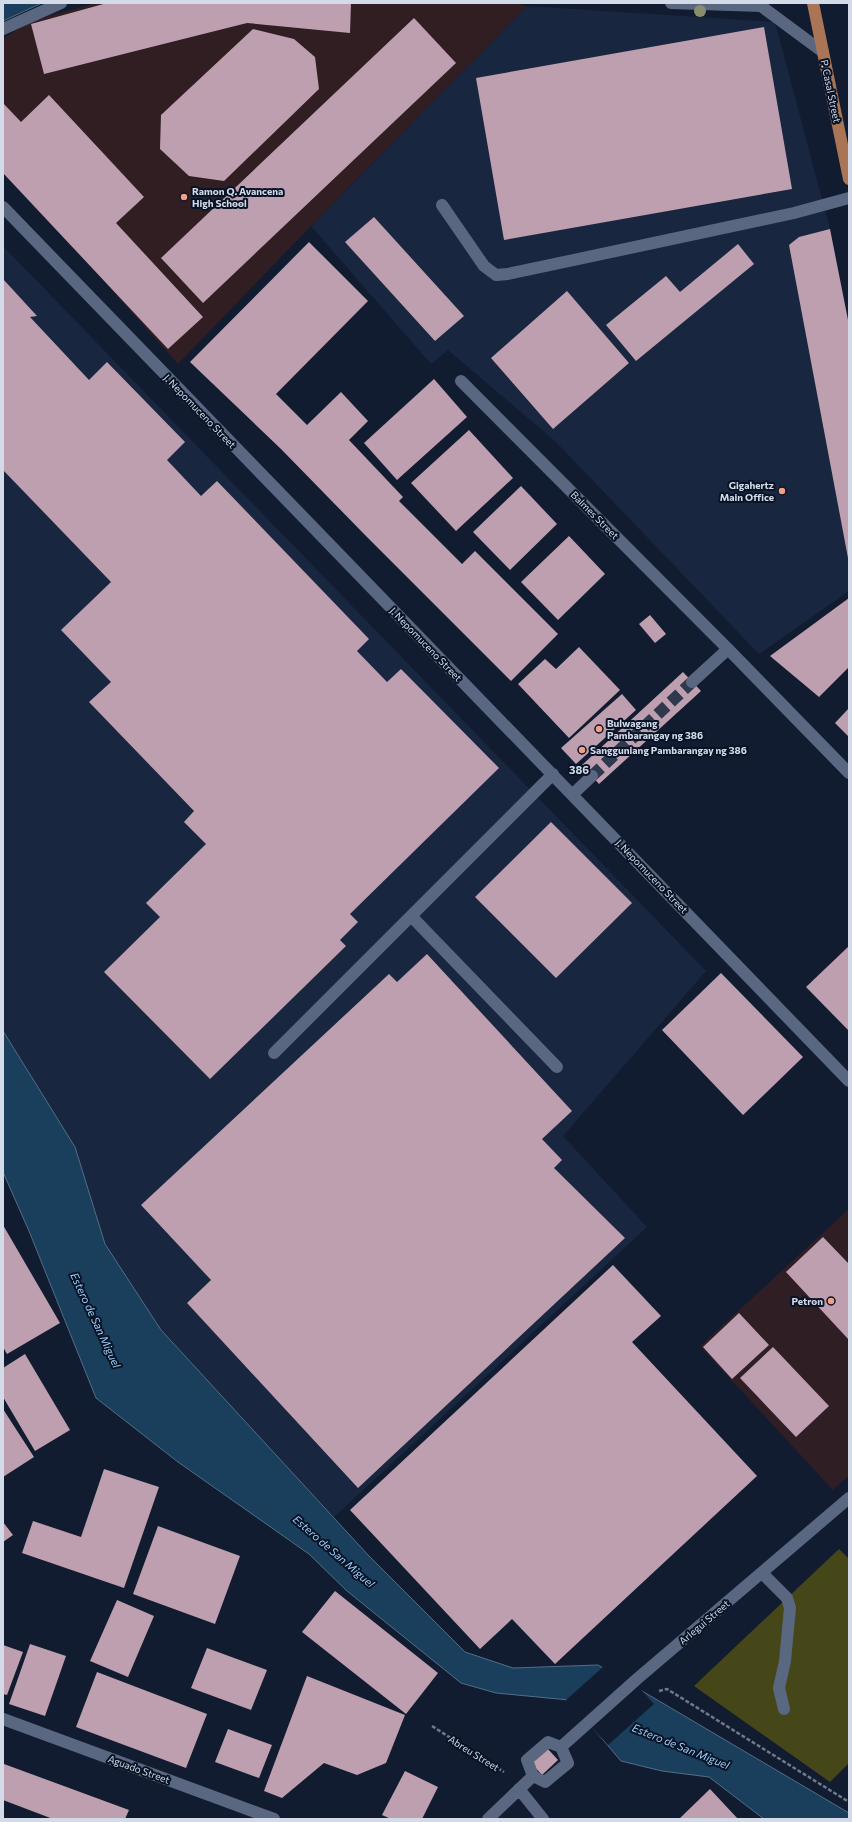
<svg xmlns="http://www.w3.org/2000/svg" width="852" height="1822" font-family="Commissioner,sans-serif">
<style>
.commercial{fill:#301e25}
.built{fill:#19263f}
.education{fill:#301e23}
.green{fill:#464718}
.water{fill:#1a3f5c;stroke:#526e86}
.pier{fill:#121c31}
.building{fill:#be9faf}
.lines{fill:none;stroke-linecap:round;stroke-linejoin:round}
.minor-tunnel{stroke:#2f394d;stroke-width:12;stroke-dasharray:12 6;stroke-linecap:butt}
.path{stroke:#70798b;stroke-width:2.5;stroke-dasharray:4 2;stroke-linecap:butt}
.minor{stroke:#5a6780;stroke-width:12}
.major{stroke:#aa7555;stroke-width:12}
.tree{fill:#878d6d}
.poi-dot{fill:#f39f83;stroke:#091326;stroke-width:1.5}
.labels{text-anchor:middle;dominant-baseline:central;stroke-width:4;stroke-linejoin:round;paint-order:stroke}
.street-label{font-size:10px;fill:#d3dbe9;stroke:#091326}
.poi-label{font-size:10px;font-weight:bold;fill:#d3dbe9;stroke:#091326;text-anchor:start}
.neighbourhood-label{font-size:11px;font-weight:bold;fill:#d3dbe9;stroke:#091326}
.water-label{font-size:11px;font-style:italic;fill:#9ecef8;stroke:#091326}
</style>
<rect width="100%" height="100%" fill="#121c31"/>
<path class="commercial" d="M849,1209V1475L833,1490L700,1346Z"/>
<path class="built" d="M527,6L775,22L830,229L849,325V591L759,654L556,442L448,350L431,364L311,226Z
M3,246L706,971L563,1136L647,1227L334,1517L161,1330L105,1244L75,1147L3,1031Z"/>
<path class="education" d="M96,3H512L527,6L311,226L178,364L3,168V39L30,21Z"/>
<path class="green" d="M839,1549L849,1559V1763L830,1782L694,1686Z"/>
<path class="water" d="M3,3H42L3,21Z
M3,1031L75,1147L105,1244L161,1330L369,1556L465,1652L513,1668L598,1665L849,1813V1819H764L709,1777L662,1771L621,1761L569,1700L496,1693L461,1683L347,1591L309,1554L178,1462L96,1398L29,1231L3,1172Z"/>
<path class="pier" d="M604,1666L637,1685L654,1704L608,1745L566,1700Z"/>
<path class="building" d="M107,3H351L350,33L247,23L44,74L31,24Z
M414,18L456,63L203,303L161,258Z
M764,27L792,189L504,240L476,78Z
M253,29L294,39L315,57L319,89L224,181L189,176L160,149L161,115Z
M49,95L144,197L116,223L203,317L168,349L3,173V103L21,122Z
M374,217L464,316L435,341L345,242Z
M830,229L849,325L848,558L789,245L799,237Z
M309,242L368,301L276,394L307,425L341,392L368,421L349,440L403,497L399,501L462,564L475,551L558,634L511,681L365,535L281,449L190,362Z
M738,244L754,264L636,361L606,325L666,276L680,292Z
M3,279L37,316L30,317L89,380L107,362L185,442L167,460L201,496L217,481L369,639L357,651L387,682L401,669L499,768L350,914L358,922L340,940L346,946L210,1079L104,972L160,917L146,903L206,844L184,822L194,811L89,702L111,682L61,630L111,582L3,470Z
M567,291L629,363L553,429L491,358Z
M434,379L467,417L397,480L364,443Z
M469,430L513,478L456,531L411,483Z
M521,486L557,524L510,570L473,532Z
M569,536L605,574L558,620L521,582Z
M849,598V667L819,697L770,656Z
M650,615L666,634L655,643L639,624Z
M579,647L620,690L569,738L518,684L545,659L556,669Z
M683,672L701,691L599,784L582,765Z
M622,694L636,710L576,764L561,748Z
M849,708V737L835,723Z
M551,822L632,903L556,978L475,897Z
M849,946V1031L806,987Z
M427,954L572,1111L542,1139L562,1160L554,1168L625,1238L358,1488L187,1303L211,1280L141,1205L389,974L397,982Z
M721,973L803,1057L743,1115L662,1030Z
M3,1225L60,1323L7,1354L3,1347Z
M823,1237L849,1264V1340L786,1272Z
M613,1265L661,1316L632,1342L757,1476L555,1664L512,1619L480,1649L350,1510Z
M739,1313L769,1345L732,1379L703,1347Z
M773,1347L829,1406L796,1437L740,1378Z
M25,1354L70,1430L35,1451L3,1397V1368Z
M3,1409L34,1457L3,1477Z
M104,1469L159,1487L124,1588L22,1553L33,1521L81,1537Z
M3,1522L13,1535L3,1542Z
M158,1526L240,1556L215,1624L133,1594Z
M335,1591L438,1673L406,1714L302,1632Z
M117,1600L154,1616L128,1677L90,1661Z
M30,1644L66,1656L45,1716L9,1704Z
M3,1645L23,1652L7,1695L3,1694Z
M207,1648L267,1670L251,1710L191,1688Z
M97,1672L207,1714L186,1768L76,1727Z
M307,1676L405,1715L386,1763L357,1775L324,1763L282,1798L264,1791Z
M228,1729L272,1745L259,1778L215,1762Z
M547,1748L558,1760L542,1775L531,1763Z
M4,1764L129,1810L125,1819H53L3,1800V1768Z
M405,1771L438,1787L422,1819H391L382,1815Z
M710,1789L738,1819H679Z"/>
<g class="lines">
<path class="minor-tunnel" d="M592,776L692,682"/>
<path class="path" d="M659,1691L667,1689L849,1802
M432,1726L504,1772"/>
<path class="minor" d="M671,3L761,6L823,52
M3,29L61,3
M442,205L484,266L496,275L508,274L794,213L849,198
M3,207L849,1081
M461,381L728,649L849,773
M692,682L728,649
M573,794L592,776
M412,917L557,1067
M274,1053L553,774
M762,1573L787,1598L790,1608L785,1661L779,1688L784,1709
M3,1719L274,1819
M548,1742L561,1747L568,1763L545,1782L533,1776L527,1760Z
M561,1747L637,1679L849,1498
M519,1789L543,1819
M488,1819L533,1776"/>
<path class="major" d="M813,3L849,179"/>
</g>
<circle class="tree" cx="700" cy="11" r="6"/>
<g class="poi-dot">
<circle cx="184" cy="197" r="4"/>
<circle cx="782" cy="491" r="4"/>
<circle cx="599" cy="729" r="4"/>
<circle cx="582" cy="750" r="4"/>
<circle cx="831" cy="1301" r="4"/>
</g>
<g class="labels">
<g class="street-label">
<text transform="translate(831 91) rotate(78)">P. Casal Street</text>
<text transform="translate(200 411) rotate(46)">J. Nepomuceno Street</text>
<text transform="translate(595 515) rotate(45)">Balmes Street</text>
<text transform="translate(426 644) rotate(46)">J. Nepomuceno Street</text>
<text transform="translate(652 876) rotate(46)">J. Nepomuceno Street</text>
<text transform="translate(704 1622) rotate(-40)">Arlegui Street</text>
<text transform="translate(474 1753) rotate(32)">Abreu Street</text>
<text transform="translate(139 1769) rotate(20)">Aguado Street</text>
</g>
<g class="poi-label">
<text x="192" y="191">Ramon Q. Avancena<tspan x="192" dy="12">High School</tspan></text>
<text x="774" y="485" text-anchor="end">Gigahertz<tspan x="774" dy="12">Main Office</tspan></text>
<text x="607" y="723">Bulwagang<tspan x="607" dy="12">Pambarangay ng 386</tspan></text>
<text x="590" y="750">Sangguniang Pambarangay ng 386</text>
<text x="823" y="1301" text-anchor="end">Petron</text>
</g>
<g class="neighbourhood-label">
<text x="579" y="769">386</text>
</g>
<g class="water-label">
<text transform="translate(96 1320) rotate(65)">Estero de San Miguel</text>
<text transform="translate(334 1551) rotate(41)">Estero de San Miguel</text>
<text transform="translate(681 1746) rotate(22)">Estero de San Miguel</text>
</g>
</g>
<rect width="852" height="1822" fill="none" stroke="#d3dbe9" stroke-width="8"/>
</svg>
